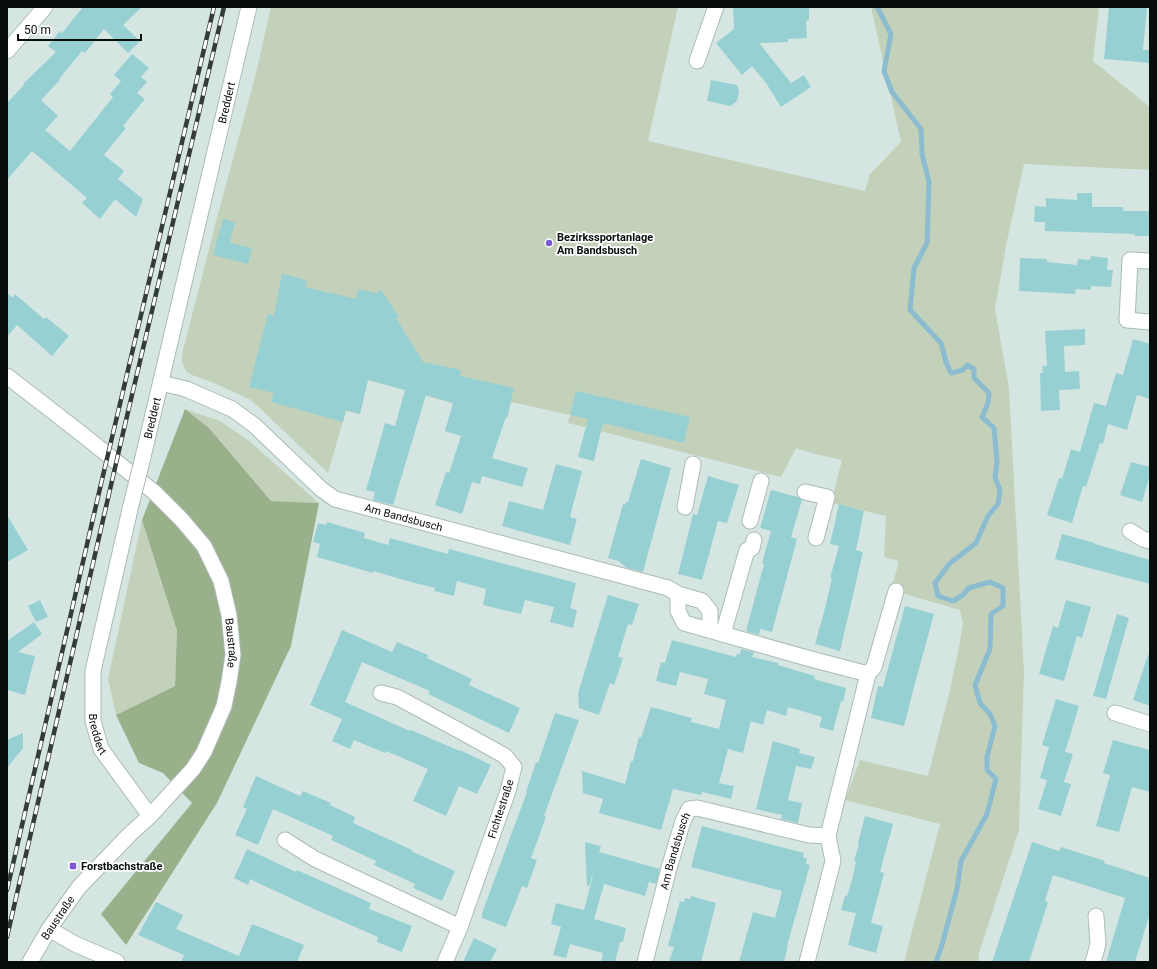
<svg xmlns="http://www.w3.org/2000/svg" width="1157" height="969" font-family="Roboto,sans-serif">
<style>
.green{fill:#c4d1ba}
.forest{fill:#9ab08b}
.lines{fill:none;stroke-linecap:round;stroke-linejoin:round}
.stream{stroke:#8bbccf;stroke-width:5}
.building{fill:#97d0d3}
.street-casing{stroke:#abbbb7;stroke-width:17}
.street{stroke:#fff;stroke-width:15}
.rail-casing{stroke:#343c3a;stroke-width:4.5}
.rail{stroke:#fff;stroke-width:3;stroke-dasharray:9;stroke-linecap:butt}
.street-bridge-casing{stroke:#abbbb7;stroke-width:17;stroke-linecap:butt}
.street-bridge{stroke:#fff;stroke-width:15}
.poi-dot{fill:#7a59d3;stroke:#fff;stroke-width:1.5}
.labels{text-anchor:middle;dominant-baseline:central;stroke-width:3.5;stroke-linejoin:round;paint-order:stroke}
.street-label{font-size:11px;fill:#070d0b;stroke:#fff}
.poi-label{font-size:11px;font-weight:bold;fill:#070d0b;stroke:#fff;text-anchor:start}
</style>
<rect width="100%" height="100%" fill="#d5e6e2"/>
<path class="green" d="M271,7H678L648,141L865,191L870,174L901,142L871,7H1099L1093,61L1150,107V170L1024,164L1007,241L995,309L1009,388L1024,671L1019,830L979,953L978,962H904L940,824L845,800L860,760L928,776L949,694L958,652L963,624L960,610L891,590L899,561L884,557L886,516L831,503L842,460L815,454L796,448L781,477L568,423L570,415L511,402L507,418L368,380L360,414L346,411L328,473L251,400L214,383L192,375L186,371L182,363V354L217,218L256,73Z
M185,409L220,421L248,440L319,503L271,501L209,428Z
M142,520L177,631L175,686L116,715L108,679Z"/>
<path class="forest" d="M185,409L209,428L271,501L319,503L291,646L217,803L126,945L101,914L192,803L163,773L139,763L116,715L175,686L177,631L142,520Z"/>
<g class="lines">
<path class="stream" d="M877,7L891,34L884,71L892,92L921,129L922,154L929,182L927,243L914,268L910,310L941,343L946,362L951,373L963,370L967,365L974,369V378L989,393L988,403L982,417L994,428L997,462L995,478L1000,490L998,504L988,516L976,543L949,564L935,583L938,596L953,601L963,595L969,588L990,582L1003,588V606L991,614L990,649L975,685L980,703L990,714L995,726L987,757V770L996,779L987,814L961,861L957,889L942,945L936,962"/>
</g>
<path class="building" d="M83,7H142L123,25L140,41L128,53L104,29L85,53L82,51L59,79L60,80L41,100L58,116L45,130L70,151L113,97L110,94L121,81L114,75L132,54L149,68L141,77L147,82L137,93L145,99L123,126L126,128L104,155L124,171L118,179L143,199L136,217L115,199L100,219L82,203L87,198L32,151L7,180V103L24,85L23,84L56,52L48,46L60,31L62,33Z
M733,7H809V20L806,21L807,38L788,39V42L759,43L791,83L804,75L811,87L781,107L766,83L752,66L742,75L716,43L734,29Z
M1109,7H1147L1143,50H1150V63L1104,59Z
M711,80L737,85L739,91L737,101L731,106L707,101Z
M1077,193H1092V207H1123V211H1150V236H1135V234L1045,231V222H1034L1035,206L1046,207V198L1077,200Z
M223,219L235,222L230,243L252,248L248,264L213,255Z
M1091,256L1108,258L1107,270H1113L1111,287L1091,286V290L1076,289L1075,294L1019,291L1020,258L1047,259V262L1077,265L1078,259L1090,260Z
M282,274L307,280L305,287L356,299L358,289L376,293L381,290L399,317L396,318L423,362L461,370L460,376L514,388L507,418L506,417L492,458L528,468L522,487L482,476L480,484L472,482L462,514L435,505L446,472L449,473L461,436L445,431L453,403L426,395L393,505L373,500L375,492L366,490L385,423L395,426L405,390L368,380L360,414L346,410L343,422L271,402L274,393L249,387L268,314L274,316Z
M7,293L13,298L15,294L44,319L46,317L69,336L52,356L17,325L7,337Z
M1085,329V345L1064,346L1065,372L1079,371L1080,389L1059,390L1060,410L1041,411L1040,373H1043L1042,366H1047L1045,331Z
M1133,339L1150,344V399L1137,395L1127,430L1108,424L1103,444L1100,443L1086,487L1083,486L1072,523L1047,515L1059,478L1062,479L1071,449L1080,452L1094,403L1106,406L1116,373L1123,375Z
M576,391L690,417L684,443L603,423L594,461L578,457L588,419L570,415Z
M641,459L671,468L643,572L627,568L618,561L608,558L623,504L625,505L626,502H628Z
M1131,462L1150,467V475L1142,502L1120,495Z
M556,464L582,471L570,517L577,519L570,545L502,526L509,501L543,510Z
M708,476L739,485L727,523L718,521L702,580L678,574L693,514L697,515Z
M771,490L798,497L802,500L791,537L797,539L772,632L760,629L759,635L746,631L764,564L762,563L771,531L760,528Z
M839,504L864,511L856,550L863,552L840,651L815,644L824,612L832,578H830L839,546L830,544Z
M7,515L28,550L7,562Z
M327,522L365,533L364,538L388,545L390,538L448,554L449,549L576,583L570,608L577,610L573,628L550,622L554,607L525,600L521,614L483,605L486,589L471,585L457,581L454,596L434,591L435,588L411,582L373,571V573L317,557L320,544L313,542L318,523L326,525Z
M1062,534L1095,543V544L1150,560V584L1055,559Z
M608,595L639,604L632,625L628,624L618,657L623,658L614,685L610,683L599,715L579,708L578,693Z
M40,600L48,617L36,622L28,606Z
M1066,600L1091,607L1082,638L1077,636L1064,681L1039,674L1053,626L1058,628Z
M905,606L934,614L914,687L904,726L871,718L878,686L883,687Z
M1117,614L1129,618L1106,699L1093,696Z
M34,622L42,634L18,652L35,656L25,695L7,690V641Z
M342,630L392,652L397,642L428,655L427,658L472,679L469,685L520,708L509,733L428,694L430,691L362,662L345,702L410,731L411,730L460,751V750L491,765L477,794L459,786L446,816L413,801L428,769L386,751L385,753L354,740L350,749L332,741L342,719L310,705Z
M672,640L736,657L737,654H740L741,649L754,652L752,657L778,663V665L815,676L814,679L846,688L843,702L841,701L833,731L819,727L822,717L788,707L786,716L767,710L763,725L751,721L743,753L728,749L719,783L734,786L731,799L702,792L701,795L673,789L661,830L599,813L603,799L583,793L582,771L625,784L631,761H633L639,737L641,738L651,707L692,718L691,722L719,729L726,700L704,694L708,679L680,672L676,686L656,681L661,662L665,663Z
M1148,655H1150V706L1133,700Z
M1056,699L1079,706L1065,752L1073,754L1064,782L1071,784L1061,816L1038,809L1047,780L1040,778L1049,747L1042,745Z
M555,713L579,720L544,816L546,817L531,858L537,860L527,888L522,886L506,927L482,918V913L527,792H526L536,762L538,763Z
M23,733V748L7,768V740Z
M1113,740L1150,750V792L1132,787L1119,832L1096,826L1110,775L1103,773Z
M773,741L800,749L799,753L815,757L811,769L796,766L788,800L802,803L798,823L781,819L782,815L756,809Z
M256,776L300,796L303,791L331,803L330,805L355,817L353,823L412,850L411,851L455,871L442,901L413,888L415,884L374,865L376,861L331,840L333,836L273,809L258,845L235,835L247,809L243,807Z
M865,816L893,824L880,872L884,873L871,923L883,926L876,953L848,945L856,913L841,910L845,896H847L852,880L856,861H854L859,844L858,843Z
M702,826L804,853L803,857L807,859L806,864L810,865L787,946H788L784,962H739L753,912L775,918L782,891L691,867Z
M585,842L601,846L599,852L660,869L656,884L649,882L645,896L604,884L594,919L626,928L623,942H620L615,962H601L603,953L570,944L566,958L553,955L561,927L551,924L556,903L584,910L595,867L589,886H587Z
M1032,842L1059,851L1061,847L1105,861L1104,863L1150,878V913L1135,962H1106L1125,898L1053,875L1045,901L1048,902L1029,962H992Z
M247,849L296,872L297,870L371,903L369,909L412,926L402,952L377,942L378,937L314,909L250,879L248,885L234,878Z
M691,896L716,903L701,962H669L674,947L668,946L680,901L684,902L685,898L690,899Z
M156,902L183,915L176,929L239,956L252,924L304,945L297,962H181L184,955L138,935Z
M474,938L497,949L490,962H463Z"/>
<g class="lines">
<g class="street-casing">
<g id="street">
<path d="M7,51L45,7"/>
<path d="M697,61L715,9L716,7"/>
<path d="M1150,261L1130,260L1127,320L1150,322"/>
<path id="s1" d="M7,376L83,435L154,492L182,520L204,546L221,581L229,615L233,655L229,682L224,706L204,752L193,769L150,816L130,834L79,887L49,929L30,962"/>
<path id="s2" d="M161,383L186,389L232,409L254,425L321,489L335,499L668,588L678,594L702,601L710,611V630"/>
<path id="s3" d="M143,457L249,7"/>
<path d="M805,492L827,497L816,538"/>
<path id="s4" d="M131,505L93,671V721L101,749L150,816"/>
<path d="M685,507L693,464"/>
<path d="M750,521L761,481"/>
<path d="M1130,531L1143,539L1150,541"/>
<path d="M678,594V611L684,623L807,658L868,674L828,836L833,861L807,962"/>
<path d="M723,634L747,550L752,548L754,540"/>
<path d="M868,674L874,667L896,591"/>
<path d="M381,693L397,697L460,731L505,756L514,767L508,791L460,927L445,962"/>
<path d="M1115,713L1150,724"/>
<path d="M285,840L315,859L460,927"/>
<path d="M49,929L75,944L117,962"/>
<path id="s5" d="M645,962L669,868L683,821L689,809L697,808L809,835L828,836"/>
<path d="M1093,962L1098,944L1096,916"/>
</g>
</g>
<use href="#street" class="street"/>
<g class="rail-casing">
<path id="rail" d="M7,890L101,484L214,7
M7,937L123,433L224,7"/>
</g>
<use href="#rail" class="rail"/>
<g class="street-bridge-casing">
<path id="street-bridge" d="M131,505L143,457"/>
</g>
<use href="#street-bridge" class="street-bridge"/>
</g>
<g class="poi-dot">
<circle cx="549" cy="243" r="4"/>
<rect x="69" y="862" width="8" height="8" rx="2"/>
</g>
<g class="labels">
<g class="street-label">
<text stroke="none"><textPath href="#s3" startOffset="364">Breddert</textPath></text>
<text stroke="none"><textPath href="#s3" startOffset="40">Breddert</textPath></text>
<text stroke="none"><textPath href="#s2" startOffset="284">Am Bandsbusch</textPath></text>
<text stroke="none"><textPath href="#s1" startOffset="363">Baustraße</textPath></text>
<text stroke="none"><textPath href="#s4" startOffset="234">Breddert</textPath></text>
<text transform="translate(501 809) rotate(-72)">Fichtestraße</text>
<text stroke="none"><textPath href="#s5" startOffset="115">Am Bandsbusch</textPath></text>
<text transform="translate(58 918) rotate(-56)">Baustraße</text>
</g>
<g class="poi-label">
<text x="557" y="237">Bezirkssportanlage<tspan x="557" dy="13">Am Bandsbusch</tspan></text>
<text x="81" y="866">Forstbachstraße</text>
</g>
</g>
<rect width="1157" height="969" fill="none" stroke="#070d0b" stroke-width="16"/>
<path d="M18 34v6h123v-6" fill="none" stroke="#070d0b" stroke-width="2"/>
<text x="24" y="34" font-size="12" fill="#070d0b" stroke="#ffffff" stroke-width="3" paint-order="stroke">50 m</text>
</svg>
